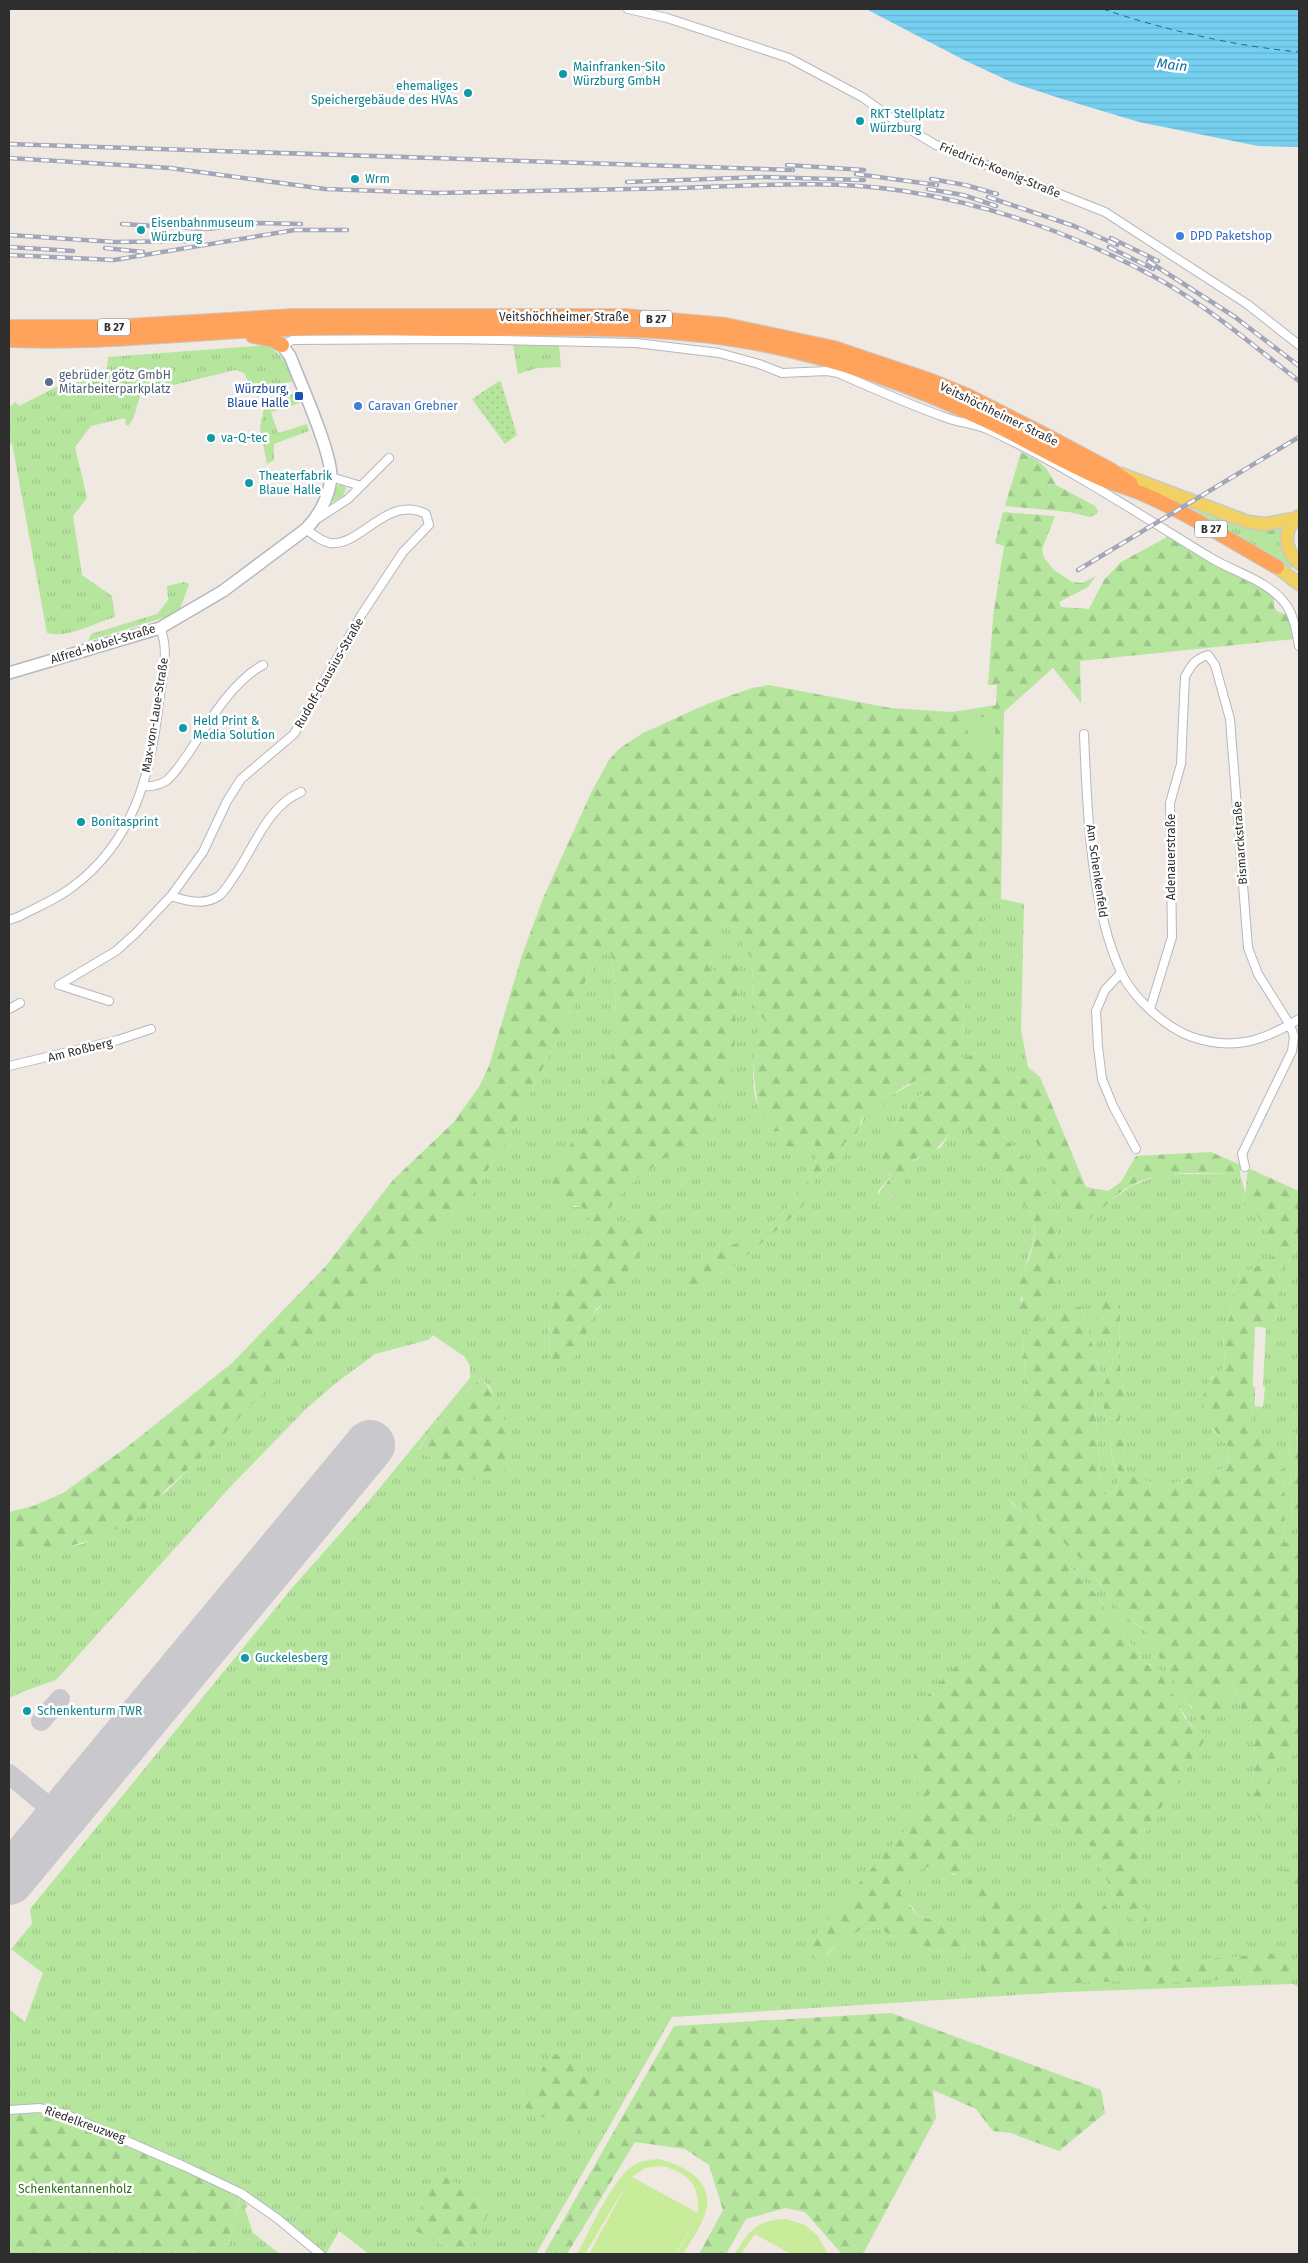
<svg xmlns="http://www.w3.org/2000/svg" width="1308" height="2263" font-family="'Fira Sans',sans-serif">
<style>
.grass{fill:url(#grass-tufts);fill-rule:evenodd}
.forest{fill:url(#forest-firs)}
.park{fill:#b6e59e}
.garden{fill:url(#garden-dots)}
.pitch{fill:#c9ec9a;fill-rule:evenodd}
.water{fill:url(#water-rules)}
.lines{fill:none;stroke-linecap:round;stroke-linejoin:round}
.ferry{stroke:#0d6fa3;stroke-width:1;stroke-dasharray:6 5;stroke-linecap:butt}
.taxiway{stroke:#c9c8cc;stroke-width:20}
.runway{stroke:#c9c8cc;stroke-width:50}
.street-casing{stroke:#b4b7c1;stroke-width:10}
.secondary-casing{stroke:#b4b7c1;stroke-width:14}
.primary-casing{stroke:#c9c9c9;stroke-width:15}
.highway-casing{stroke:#c9c9c9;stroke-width:16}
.street{stroke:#fff;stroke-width:8}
.secondary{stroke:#fff;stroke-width:11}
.primary{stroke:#f2d163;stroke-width:12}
.highway{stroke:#ffa35c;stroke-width:14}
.rail-casing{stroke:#a3a6b8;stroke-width:4.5}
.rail{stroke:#fff;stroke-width:2.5;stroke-dasharray:8;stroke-linecap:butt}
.culture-dot{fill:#0f9aa8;stroke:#fff;stroke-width:2}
.shop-dot{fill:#3f7fe0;stroke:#fff;stroke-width:2}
.service-dot{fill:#5c6f8a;stroke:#fff;stroke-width:2}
.transit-dot{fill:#1a4fb4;stroke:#fff;stroke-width:2}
.labels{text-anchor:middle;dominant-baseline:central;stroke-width:5;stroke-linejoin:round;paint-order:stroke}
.shield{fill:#fff;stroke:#6d6d6d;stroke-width:1}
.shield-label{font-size:11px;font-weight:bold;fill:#2e2e2e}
.culture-label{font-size:12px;fill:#0d838f;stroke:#fff;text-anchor:start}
.street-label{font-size:12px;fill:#2e2e2e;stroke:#fff}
.shop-label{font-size:12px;fill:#366cbe;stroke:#fff;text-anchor:start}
.service-label{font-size:12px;fill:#4e5e75;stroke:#fff;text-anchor:start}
.transit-label{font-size:12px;fill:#164399;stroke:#fff;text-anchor:end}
.park-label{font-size:12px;fill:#2c6e1b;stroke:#fff}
.water-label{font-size:14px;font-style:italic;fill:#0d6fa3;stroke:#fff}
</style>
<defs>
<pattern id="grass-tufts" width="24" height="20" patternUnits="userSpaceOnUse" patternTransform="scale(1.25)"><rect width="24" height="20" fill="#b6e59e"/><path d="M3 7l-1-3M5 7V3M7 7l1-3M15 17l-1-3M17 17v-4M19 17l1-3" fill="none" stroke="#9dc588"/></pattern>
<pattern id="forest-firs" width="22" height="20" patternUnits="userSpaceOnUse" patternTransform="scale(1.25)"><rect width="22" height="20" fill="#b6e59e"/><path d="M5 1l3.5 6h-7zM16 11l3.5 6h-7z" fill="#9dc588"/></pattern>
<pattern id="garden-dots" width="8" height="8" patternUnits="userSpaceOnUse" patternTransform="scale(1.25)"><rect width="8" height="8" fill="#b6e59e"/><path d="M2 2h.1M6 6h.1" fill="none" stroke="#9dc588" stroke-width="1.8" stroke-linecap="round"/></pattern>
<pattern id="water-rules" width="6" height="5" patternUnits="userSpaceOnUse" patternTransform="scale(1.25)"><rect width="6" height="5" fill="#75cff0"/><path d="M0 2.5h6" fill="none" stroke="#66b2ce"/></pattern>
</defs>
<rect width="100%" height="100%" fill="#efe9e1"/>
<path class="grass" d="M268,345L284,359L294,381L253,391L244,373L235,370L141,393L133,419L129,425H126L125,418L91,426L75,447L87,498L73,516L82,575L112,596L115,617C94,623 68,639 47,633L12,443L9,445V408L15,402L19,406L62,384L106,379L108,357Z
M513,345L559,346L561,367L537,368L518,374Z
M298,393L300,403L271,412L278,433L307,424L309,431L274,444V460L267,464L260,427L266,400Z
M341,484L346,488L343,496L333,502L332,499L335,487Z
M1202,508L1284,524L1295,564L1291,568L1191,515Z
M184,582L189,584L180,609L169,616L88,641L91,634L157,614L168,600L167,586Z
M1001,899L1024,904L1021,1030L1028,1067L1040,1077L1005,1078L992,1059L976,1052L968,1057H959L956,1053L964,1036L963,1013L967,976L978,943L983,904Z
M724,921L738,930L745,950L753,960C753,980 748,1006 765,1020C752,1040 749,1086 759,1108C764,1119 767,1116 769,1132L779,1131L791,1156L813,1141C830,1170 778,1222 755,1236C743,1243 731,1246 718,1245L709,1262L679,1281L691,1287L710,1280L736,1265L799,1211L811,1191L816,1177L843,1157L844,1143L861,1125L865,1112L884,1104L889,1097L918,1080L926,1078L931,1089L913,1099L894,1128L890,1138L887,1173L891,1176L878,1191V1207C895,1197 908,1183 909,1163L941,1147L952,1130L961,1121L1034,1218C1037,1236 1030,1251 1025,1268C1021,1284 1021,1307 1019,1324L1047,1205L1043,1189L1028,1163L1003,1136L996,1114L1018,1100L1065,1208L1093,1217L1101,1207L1131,1186L1162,1174H1240L1245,1192L1244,1204L1254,1210L1272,1240L1278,1243L1275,1255L1250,1270L1240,1272L1233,1292L1230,1317L1223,1332L1225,1367L1210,1378L1213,1430L1229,1447L1228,1467L1167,1485L1152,1483L1126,1473L1124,1441L1119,1424L1124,1397L1119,1359L1120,1313L1105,1341L1109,1347L1113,1363L1104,1385V1414L1109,1427L1112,1458L1119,1475L1116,1488L1112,1494H1102L1093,1384L1100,1372L1081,1306L1036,1330L1023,1334L1028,1445L1025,1472L1029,1483L1020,1504L1031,1511L1049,1532L1064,1543L1083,1561L1108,1595L1134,1623L1146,1630L1159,1656L1192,1709L1225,1696L1231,1683L1239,1697L1242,1714L1249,1720L1257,1762L1250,1786L1263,1822V1810L1276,1758L1299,1754V1987L1293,1984L1064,1992L672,2017L536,2254H369L339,2231L326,2254H320L242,2195L247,2206L245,2209L253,2233L280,2254H226L241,2194L9,2110V2042L11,2038L9,2036V2009L25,2022L43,1973L11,1949L32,1924L30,1909L292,1588L368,1502L470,1378V1366L465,1357L433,1335L428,1340L375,1354L336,1383L307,1408L233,1484L56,1680L27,1690L9,1698V1547L37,1552L83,1544L167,1491L287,1368L470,1197L508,1139L600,952H611C618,1001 619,1054 601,1101C592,1123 569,1148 555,1168L573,1207H582L589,1218C587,1246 568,1287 549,1307L550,1368C601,1355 574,1324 606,1302C627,1271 658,1238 665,1201L674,1196L685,1179L666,1186L628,1221H615L608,1210L628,1186L665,1158L696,1147L711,1120L733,1048L736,1027L735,1006L740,986L708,967L714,953L716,936ZM481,1378L490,1387L501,1414L477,1481L464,1471L454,1470L418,1450L433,1426ZM1009,1500L1029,1518L1037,1532L1058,1551L1081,1580L1097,1595L1107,1613L1123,1630L1126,1641L1135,1646L1144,1663L1151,1665L1194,1729L1146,1831L1140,1849V1896L1148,1924H1140L1126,1914L1111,1893L1107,1880L1100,1867L1098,1854L1084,1839L1069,1830L1055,1825L1036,1823L1030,1818L1014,1815L996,1822L979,1836L962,1843L956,1853L966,1868L954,1875C948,1872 942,1868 936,1867C919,1863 906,1881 900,1894L913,1908L917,1915C942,1923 952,1927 966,1950L957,1956L950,1950L934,1951L893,1937L879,1928L862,1929L836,1945L826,1956L944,1785L919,1801L918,1732L920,1711L959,1663L986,1655L1002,1569Z
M1299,1245V1459L1296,1434L1291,1431L1289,1433L1292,1525L1299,1529V1544H1285L1283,1470L1251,1427L1252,1386L1255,1387V1406L1263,1407L1265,1387L1263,1386L1266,1328L1255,1326L1275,1320L1280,1273Z"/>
<path class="forest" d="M1021,452L1038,461L1046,468L1056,485L1095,506L1098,511L1097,514L1090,517L1069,512L1005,506Z
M1003,512L1055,516L1042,549L1044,558L1054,570L1072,582L1082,583L1096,576L1088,587L1059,602L1061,607L1089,609L1104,580L1121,562L1169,536L1219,568L1263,587L1274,597V607L1277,611L1288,615L1295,639L1080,661L1081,703L1053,668L1004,712L1001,899L983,904L978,943L967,976L963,1013L964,1036L956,1053L959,1057H968L976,1052L992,1059L1005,1078L1040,1077L1086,1187L1108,1191L1121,1182L1136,1156L1211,1152L1241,1165L1240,1174C1204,1174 1163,1168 1130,1186C1112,1196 1100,1213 1083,1224L1072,1220L1065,1208L1018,1100L996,1114L1003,1136L1028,1163L1043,1189L1059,1238L1058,1279L1046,1313L1037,1322L1024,1328L1019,1324L1018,1311L1023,1298L1014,1291C1026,1268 1038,1244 1034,1218L961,1121L930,1156L919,1157L909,1163C908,1185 895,1195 878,1208C874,1192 884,1189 891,1176L879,1163C880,1153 881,1143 890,1138L894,1128L913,1099L931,1089L926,1078C908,1082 886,1095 881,1113L874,1114L869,1110C857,1118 864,1135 844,1143L843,1157L816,1177L810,1195L799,1211L736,1265L710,1280L691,1287L679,1281C687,1269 694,1261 709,1262L718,1245C731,1246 743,1243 755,1236C778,1222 830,1170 813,1141L791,1156L779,1131L769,1132C767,1116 764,1120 759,1108C757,1103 757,1097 756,1092C752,1068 751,1042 765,1020C748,1006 753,980 753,960L745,950L738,930L724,921L716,936L714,953L708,967L719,972L734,960L740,974V986L735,1006L736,1027L731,1085L696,1147L665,1158L628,1186L609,1209L615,1221H628L666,1186L685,1179L674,1196L665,1201C658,1238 627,1271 606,1302L596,1309L587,1331L583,1349L568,1363L550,1369L549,1306C568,1287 587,1246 589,1218L582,1207L561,1204C558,1198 553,1190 552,1183C548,1163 595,1121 601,1099C617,1050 619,1004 611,953L600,952L508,1139L470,1197L287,1368L209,1450L135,1518L104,1536L64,1548L37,1552L9,1547V1512L33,1506L63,1493L131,1444L232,1363L325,1267L394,1179L453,1123L479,1087L489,1066L522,955L544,896L592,791L609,760L620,748L643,733L707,704L752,688L769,685L890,708L952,712L996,705L997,685H988L993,617L1004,546L995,543Z
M1252,528L1273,529L1278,535L1274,541L1251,535L1248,532Z
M1248,1168L1299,1191V1245L1280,1273L1275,1320L1255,1327L1251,1427L1270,1443L1283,1470L1285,1543L1299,1544V1754L1276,1758L1263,1810V1824L1256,1813L1251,1797L1250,1786L1257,1762L1249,1720L1242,1714L1239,1697L1232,1684L1225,1696L1226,1715L1202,1720L1179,1690L1154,1648L1146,1630L1124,1616L1083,1561L1064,1543L1049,1532L1031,1511L1020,1504L1016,1494L1020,1486L1029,1483L1025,1472L1028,1445L1023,1334L1036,1330L1061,1313L1081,1306L1100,1372L1093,1384L1102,1494H1112L1116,1488L1119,1474L1112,1457L1109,1427L1104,1414V1385L1113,1363L1109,1347L1105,1341H1098L1095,1336L1100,1304L1113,1295L1120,1313L1119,1359L1124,1397L1119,1424L1124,1441L1126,1473L1152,1483L1167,1485L1228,1467L1229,1447C1212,1430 1193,1404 1210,1380C1213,1375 1220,1371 1225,1367L1223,1332L1230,1317L1233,1292L1240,1272L1250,1270L1275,1255L1278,1243L1272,1240L1254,1210L1244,1204Z
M481,1378C495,1392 514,1434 510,1454C509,1462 504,1469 502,1477L494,1480L477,1481L464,1471L454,1470L418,1451L433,1426Z
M1291,1431L1296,1434L1299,1459V1529L1292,1525L1289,1433Z
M1008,1500L1029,1518L1037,1532L1058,1551L1081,1580L1097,1595L1107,1613L1123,1630L1126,1641L1135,1646L1144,1663L1161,1670L1183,1715L1194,1729L1208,1735L1146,1831L1140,1849V1896L1148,1924H1140L1126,1914L1111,1893L1107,1880L1100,1867L1097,1854L1084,1839L1069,1830L1055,1825L1036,1823L1030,1818L1014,1815L996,1822L979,1836L962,1843L956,1853L966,1868L963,1873C952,1876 947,1871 936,1867C920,1863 906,1881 900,1894C908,1900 910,1908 917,1915C920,1917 927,1918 932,1920C948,1926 966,1938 966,1958L957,1956L950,1950L934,1951L893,1937L879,1928L862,1929L836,1945L818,1961L806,1945L942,1787L919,1801L914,1758L920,1711L928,1695L959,1663L986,1655L1002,1565Z
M1299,1859V1890L1291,1896L1281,1879L1284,1872Z
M971,1878C982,1877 988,1888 996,1894C997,1896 1027,1911 1029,1912C1058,1917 1089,1881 1111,1913C1116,1920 1118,1929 1122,1937C1129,1951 1131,1967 1123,1981L1053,1984L985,1991L981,1984L983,1911L967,1888L968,1881Z
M1279,1953L1294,1964L1292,1975L1289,1977L1279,1975L1143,1985L1141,1978L1144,1965L1149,1964Z
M891,2013L1101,2090L1105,2113L1059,2151L1011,2133L993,2131L976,2109L933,2090L936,2118L863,2254H842L805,2212L785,2208L746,2219L726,2254H699L723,2210L709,2165L685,2149L635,2142L567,2254H544L674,2026Z
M552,2052L606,2082L576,2136L521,2105Z
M9,2110H50L241,2193L226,2254H9Z
M439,2174L494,2204L466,2254H458L410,2228Z"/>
<path class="park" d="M990,716C1000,729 994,748 988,762L979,768L975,766L974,747L966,727V720Z"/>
<path class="garden" d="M499,381L501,382L517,435L505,444L472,399Z"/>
<path class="pitch" d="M658,2159C685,2165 718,2183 704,2217C699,2230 690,2242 683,2254H677L697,2217L676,2254H589L629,2180L585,2254H577C590,2231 611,2182 631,2167C639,2161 648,2160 658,2159ZM662,2166C689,2173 700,2185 698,2213L632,2177L645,2168Z
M786,2219L805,2225L817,2235L828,2254H791L755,2234L741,2254H735C749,2230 757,2220 786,2219Z"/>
<path class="water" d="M866,9H1299V147L1258,146L1139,122L1059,98L1011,82L964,60Z"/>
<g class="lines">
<path class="ferry" d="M1103,9C1164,30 1235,46 1299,52"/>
<path class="taxiway" d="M41,1721L60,1699
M9,1774L61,1817"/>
<path class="runway" d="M9,1880L370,1445"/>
<g class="street-casing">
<path id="street" d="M628,9L667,18L789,58L862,97L897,122L936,145L1105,212L1247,304L1299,345
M282,345L293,340L454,339L636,343L719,353L759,364L782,373L827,371L838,373C874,389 910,405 947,418C960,423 974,423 987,429C1065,465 1137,513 1211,558C1236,573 1270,581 1287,606C1294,617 1297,633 1299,646
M331,477L361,486
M317,519L348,499L389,458
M1084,734C1087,808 1090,905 1121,972C1132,997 1166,1028 1192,1037C1234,1051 1263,1041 1299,1019
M143,786C151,787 159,785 166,781C175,774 181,763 188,754C207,725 232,681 263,665
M171,896C186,901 204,906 219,896C225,891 229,884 233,878C254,849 266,807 301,792
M9,920L18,917C35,908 55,900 71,888C133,843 151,775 159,702C162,678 170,650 160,628
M1121,973L1105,990L1096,1011L1098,1047L1102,1079L1113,1106L1136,1149
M59,985L116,951L136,933L171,896L203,852L227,801L241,779L294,734L362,614L403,552L429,525L426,514C387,494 361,547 330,543C320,541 314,535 306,529
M59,985L109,1001
M9,1009L20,1003
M1150,1009L1172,937L1170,803L1181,764L1185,677C1191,665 1195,659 1208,655L1215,665L1230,719L1248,948L1258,974L1290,1025L1294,1036L1292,1051L1242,1154L1245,1167
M9,1066L118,1040L151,1029
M9,2110L40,2108L65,2114L186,2167L241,2193L278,2219L320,2254"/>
</g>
<g class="secondary-casing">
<path id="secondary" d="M9,673L160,628L223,591L306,529C319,516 329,497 331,478C332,455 304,391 294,366L290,356L282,345"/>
</g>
<g class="primary-casing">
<path id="primary" d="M1121,474L1248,522L1266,524L1297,518
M1299,516C1282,529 1284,550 1299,563
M1277,567L1299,584"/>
</g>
<g class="highway-casing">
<path id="highway" d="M9,327H111L293,316H625L726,325L834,348L929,380L968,396L1049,437L1111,470L1131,484
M253,336L273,340L282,345
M9,340C102,344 194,332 286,329C342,326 397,329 452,329C531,329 611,326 690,334C794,343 894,377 987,421C1025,439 1061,461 1100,478C1114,484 1129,488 1143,494C1189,514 1233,542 1277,567"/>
</g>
<use href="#street" class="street"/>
<use href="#secondary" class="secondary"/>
<use href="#primary" class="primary"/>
<use href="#highway" class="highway"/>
<g class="rail-casing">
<path id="rail" d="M9,144L793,170
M9,158L170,168L325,189L436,193C517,191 598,190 679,188C753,186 830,179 904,191C993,205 1083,237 1162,281C1211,309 1255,347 1299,381
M787,165L864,170
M856,174L937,185
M931,179L965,185L997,194
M627,182L762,177L864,180
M928,189L963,195L996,206
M988,197L1074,226L1117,245
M122,224L207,229L258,223L301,224
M9,235L115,242L194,241
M1111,238L1158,261
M9,247L73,251
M1109,247L1153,269
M105,248L143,252
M9,255L114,260L295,230H347
M1148,261L1235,317L1299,366
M1078,570L1299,437"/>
</g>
<use href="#rail" class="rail"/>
</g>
<g class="culture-dot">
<circle cx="563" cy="74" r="5"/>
<circle cx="468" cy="93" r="5"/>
<circle cx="860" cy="121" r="5"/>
<circle cx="355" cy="179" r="5"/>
<circle cx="141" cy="230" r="5"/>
<circle cx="211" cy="438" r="5"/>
<circle cx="249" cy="483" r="5"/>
<circle cx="183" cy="728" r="5"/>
<circle cx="81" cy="822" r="5"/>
<circle cx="245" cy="1658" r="5"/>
<circle cx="27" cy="1711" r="5"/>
</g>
<g class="shop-dot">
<circle cx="1180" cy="236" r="5"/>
<circle cx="358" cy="406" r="5"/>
</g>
<circle class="service-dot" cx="49" cy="382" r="5"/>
<rect class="transit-dot" x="294" y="391" width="10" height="10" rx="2.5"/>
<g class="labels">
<g class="shield">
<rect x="640" y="310.5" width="32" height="17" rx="4"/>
<rect x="98" y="318.5" width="32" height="17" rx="4"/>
<rect x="1195" y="520.5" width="32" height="17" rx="4"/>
</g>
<g class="shield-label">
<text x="656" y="319">B 27</text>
<text x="114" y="327">B 27</text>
<text x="1211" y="529">B 27</text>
</g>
<g class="culture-label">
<text x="573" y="67">Mainfranken-Silo<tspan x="573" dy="14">Würzburg GmbH</tspan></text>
<text x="458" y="86" text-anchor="end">ehemaliges<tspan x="458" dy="14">Speichergebäude des HVAs</tspan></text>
<text x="870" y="114">RKT Stellplatz<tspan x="870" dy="14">Würzburg</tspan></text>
<text x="365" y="179">Wrm</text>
<text x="151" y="223">Eisenbahnmuseum<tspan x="151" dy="14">Würzburg</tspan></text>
<text x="221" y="438">va-Q-tec</text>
<text x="259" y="476">Theaterfabrik<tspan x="259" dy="14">Blaue Halle</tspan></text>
<text x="193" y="721">Held Print &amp;<tspan x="193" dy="14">Media Solution</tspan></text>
<text x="91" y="822">Bonitasprint</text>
<text x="255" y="1658">Guckelesberg</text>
<text x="37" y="1711">Schenkenturm TWR</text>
</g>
<g class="street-label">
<text transform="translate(1000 170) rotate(22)">Friedrich-Koenig-Straße</text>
<text x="564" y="317">Veitshöchheimer Straße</text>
<text transform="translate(999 414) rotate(26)">Veitshöchheimer Straße</text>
<text transform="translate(103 644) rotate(-17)">Alfred-Nobel-Straße</text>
<text transform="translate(329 673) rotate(-60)">Rudolf-Clausius-Straße</text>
<text transform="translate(155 715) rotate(-81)">Max-von-Laue-Straße</text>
<text transform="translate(1240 843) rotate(-94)">Bismarckstraße</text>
<text transform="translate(1171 857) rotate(-90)">Adenauerstraße</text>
<text transform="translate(1097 871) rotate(82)">Am Schenkenfeld</text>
<text transform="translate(80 1050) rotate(-14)">Am Roßberg</text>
<text transform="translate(85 2124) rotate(20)">Riedelkreuzweg</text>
</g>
<g class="shop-label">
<text x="1190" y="236">DPD Paketshop</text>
<text x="368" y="406">Caravan Grebner</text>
</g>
<g class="service-label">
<text x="59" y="375">gebrüder götz GmbH<tspan x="59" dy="14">Mitarbeiterparkplatz</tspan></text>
</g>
<g class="transit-label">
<text x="289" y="389">Würzburg,<tspan x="289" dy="14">Blaue Halle</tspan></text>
</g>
<g class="park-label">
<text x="75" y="2189">Schenkentannenholz</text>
</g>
<g class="water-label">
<text transform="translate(1172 65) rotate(7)">Main</text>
</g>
</g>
<rect width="1308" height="2263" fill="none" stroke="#2e2e2e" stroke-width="20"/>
</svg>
